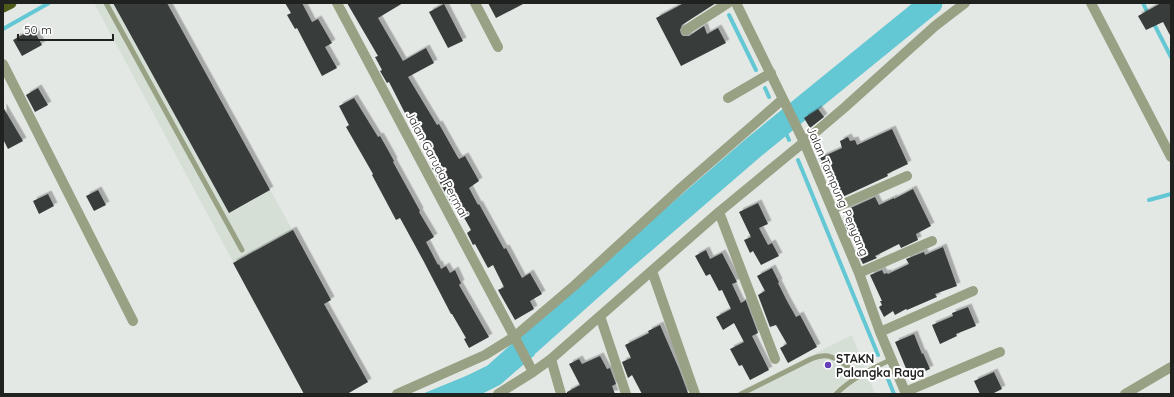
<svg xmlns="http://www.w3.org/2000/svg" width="1174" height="397" font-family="Quicksand,sans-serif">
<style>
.built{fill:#d5dfd6}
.water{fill:#64c7d4}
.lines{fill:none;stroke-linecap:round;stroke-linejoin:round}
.stream{stroke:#64c7d4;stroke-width:4}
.river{stroke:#64c7d4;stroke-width:23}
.building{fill:#373c3a;filter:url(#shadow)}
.service{stroke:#98a183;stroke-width:5}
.minor{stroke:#98a183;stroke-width:10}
.trunk{stroke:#4d5a19;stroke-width:11}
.poi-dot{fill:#643fb8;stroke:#fff;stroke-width:1.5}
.labels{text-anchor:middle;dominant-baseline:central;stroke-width:4;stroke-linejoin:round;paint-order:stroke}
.street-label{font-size:12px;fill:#202220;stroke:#fff}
.poi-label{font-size:12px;font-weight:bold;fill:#202220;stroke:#fff;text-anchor:start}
</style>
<defs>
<filter id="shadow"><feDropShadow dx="3.5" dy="-3.5" stdDeviation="0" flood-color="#0004"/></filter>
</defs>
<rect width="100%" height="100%" fill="#e4e8e5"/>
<path class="built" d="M94,3H113L139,49L180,26L331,300L324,304L368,382L347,394H304Z
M852,335L875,394H734Z"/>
<path class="water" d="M525,341L535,355L517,370L501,379L465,394H422L488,367Z"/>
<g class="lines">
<path class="stream" d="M1143,3L1149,16
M729,15L756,70
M1153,22L1171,57
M3,29L49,3
M765,88L769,97
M779,117L789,140
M798,160L878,355
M1149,200L1171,194
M886,374L894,394"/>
<path class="river" d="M456,394L494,375L622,261L753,148L931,3"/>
</g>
<path class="building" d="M113,3H167L270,190L229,213Z
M285,3H302L312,22L318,19L332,43L325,47L337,68L322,76L297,28L295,29L287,15L291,13Z
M347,3H403L378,18L403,61L426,48L434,63L408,77L437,125L439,124L457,156L459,159L465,156L474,172L479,181L469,188L478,205L479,204L504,249L506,248L522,278L530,273L542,294L530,301L534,309L515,320L498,290L504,287L493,265L488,268L475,244L473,245L467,233L471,230L457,205L453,207L432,168L436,165L426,147L420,135H422L412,117L408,119L389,82L387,83L380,71L382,70L375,57L378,56Z
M488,3H525L496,18Z
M684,3H716L682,25L680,30L681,34L683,36H689L704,26L707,34L718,28L726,43L681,66L656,18Z
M1161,3H1171V37L1163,22L1146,30L1138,16Z
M444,4L463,41L448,48L429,12Z
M33,29L42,45L22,56L13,40Z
M38,88L48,105L35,112L26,95Z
M354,98L378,137L380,136L388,150L394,161L393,162L420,211L419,212L434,237L426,242L438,265L439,264L441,269L446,266L450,273L455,270L461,283L459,285L489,337L469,348L464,339L466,338L452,314H451L423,260L400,218L396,220L372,175L373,174L346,127L349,125L339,106Z
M3,107L23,141L8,149L3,139Z
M818,109L824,117L810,128L804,118Z
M892,129L908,164L887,174L888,176L836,200L833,194L838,191L830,173L828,174L826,170L823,171L820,162L822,161L820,158L842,148L840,141L848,137L850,141L855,140L857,145Z
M913,189L931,226L916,234L918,240L901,248L899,244L875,256L877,258L863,264L859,256L867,252L859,234L855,236L853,231L849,233L845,224L849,222L844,211L875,197L879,205L894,198V199Z
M98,190L106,205L94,211L86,196Z
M48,194L54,206L39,214L33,201Z
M758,203L768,224L759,228L768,245L772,243L779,256L761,265L753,251L750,253L744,240L751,237L739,212Z
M293,230L331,300L324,304L368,382L347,394H304L233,263Z
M943,247L957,286L935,294L937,297L907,310L906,309L895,315L893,311L884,317L879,307L882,305L880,301H882L870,275L882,270L884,274L887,273L888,274L909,264L906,259L924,252L925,255Z
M706,250L710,259L722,253L737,282L732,284L741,303L746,300V301L758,333L752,336L769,370L750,380L742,365L739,366L730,349L744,342L734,323L723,330L716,317L731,309L722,290L719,291L710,274L706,276L695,256Z
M772,268L779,282L778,283L787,301L796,317L800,315L817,347L788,363L780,348L787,344L776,325L770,327L758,295L765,291L757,276Z
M968,307L976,326L956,334L957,336L940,344L932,325L953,316L952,313Z
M660,325L679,369L688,393L685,394H642L632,375L628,378L622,362L631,358L625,345L649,333L648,331Z
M914,334L922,354L923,353L930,369L910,378L895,342Z
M600,356L607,369L610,368L616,384L612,386L615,394H567V392L580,385L569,364L579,359L582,364Z
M994,372L1002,389L992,394H980L974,381Z"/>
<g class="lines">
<path class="service" d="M106,3L242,250
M741,394L811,359C816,357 822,355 828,356C839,358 850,369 859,375
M836,394C852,378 871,369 892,359"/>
<path class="minor" d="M337,3L533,372
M475,3L498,47
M736,3L804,142L859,273L880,332L906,394
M1091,3L1171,157
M686,30L728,3
M3,64L133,321
M728,98L771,73
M832,209L907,176
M719,212L775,359
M652,271L695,394
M859,273L932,241
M600,316L626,394
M880,332L973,291
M551,359L561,394
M905,392L1000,352
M397,394L485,355L514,337L575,285L682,187L783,99
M498,394L533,372L551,359L719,212L804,142L844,108L935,26L965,3
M1125,394L1171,367"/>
<path class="trunk" d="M3,7L11,3"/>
</g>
<circle class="poi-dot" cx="828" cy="365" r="4"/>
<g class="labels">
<g class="street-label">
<text transform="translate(437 164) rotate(62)">Jalan Garuda Permai</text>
<text transform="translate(838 191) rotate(67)">Jalan Tampung Penyang</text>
</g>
<g class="poi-label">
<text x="836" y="358">STAKN<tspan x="836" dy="14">Palangka Raya</tspan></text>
</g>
</g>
<rect width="1174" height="397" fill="none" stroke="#202220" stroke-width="8"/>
<path d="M18 34v6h95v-6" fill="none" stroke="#202220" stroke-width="2"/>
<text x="24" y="34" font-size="12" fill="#202220" stroke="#ffffff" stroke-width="3" paint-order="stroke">50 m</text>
</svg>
